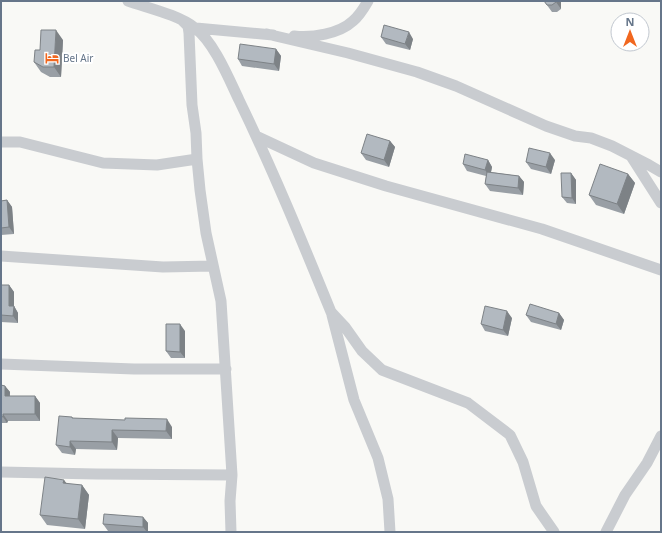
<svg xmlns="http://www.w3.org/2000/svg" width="662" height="533" font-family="'Noto Sans',sans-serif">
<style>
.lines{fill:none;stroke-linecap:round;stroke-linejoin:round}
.street{stroke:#c9ccd0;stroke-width:11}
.wall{fill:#999fa5}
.shaded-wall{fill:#7d8286}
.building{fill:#b2b9c0;stroke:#7d8286}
.labels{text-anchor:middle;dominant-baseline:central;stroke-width:4;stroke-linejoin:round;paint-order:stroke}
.poi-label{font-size:10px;fill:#66768a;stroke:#fff;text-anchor:start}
</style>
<rect width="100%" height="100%" fill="#f9f9f6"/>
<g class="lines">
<path class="street" d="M128,1C148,8 179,15 195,28C214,42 229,79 239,100C273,170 302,241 331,312L345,327L362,351L382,370L468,403L510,435L523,462L536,506L554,532
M182,20L188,26L189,33L192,105L196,133L197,159L200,190L206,233L221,301L232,475L230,501L231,532
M196,28L273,35
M267,34L348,53L417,72L456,86L546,126L575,136L591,138L612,146L649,165L661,172
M294,36C312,38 339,34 353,21C359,16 364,8 368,1
M256,136L314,163L386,186L542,229L661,270
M1,142H20L103,163L157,165L197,159
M631,156L661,203
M1,256L163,267L213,266
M332,315L354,400L378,458L388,499L390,532
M1,364L134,369H226
M1,472L96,474L232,475
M606,532L625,495L647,463L661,436"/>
</g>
<path class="wall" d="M544,1H560L561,2V9L557,12H552Z
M381,37L413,39L410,50L386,44Z
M63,40L61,77H50L41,72L34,62L40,50Z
M276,49L281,56L279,71L242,66L238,59Z
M390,141L395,147L389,167L366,160L361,153Z
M488,160L492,167L491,172L519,176L524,182L523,195L490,191L485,184L486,176L467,171L463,164Z
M555,160L551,174L531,169L526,162Z
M571,173L576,180V204L567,203L562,197Z
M628,174L635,183L624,214L596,205L589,195Z
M7,200L12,207L14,234L1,235V201Z
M1,285H9L14,292V306L18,313V323L1,322Z
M559,313L564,320L561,330L531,322L526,315Z
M512,318L508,336L485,331L481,324Z
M185,331V358H171L166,351Z
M1,385L5,386L10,392V396H35L40,403V421H8L7,423H1Z
M72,417L73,418L172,427V439L118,438L117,450L76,449L75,455L62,453L56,445Z
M67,484L82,485L89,495L85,529L47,525L40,515Z
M143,517L148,523V532H126L108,531L103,524Z"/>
<path class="shaded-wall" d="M556,1H560L561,2V9L556,2Z
M56,30L63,40L61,77L54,67Z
M409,32L413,39L410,50L405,44Z
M276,49L281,56L279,71L274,64Z
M390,141L395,147L389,167L384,160Z
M550,153L555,160L551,174L546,167Z
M488,160L492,167L490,177L485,170Z
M571,173L576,180V204L572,198Z
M628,174L635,183L624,214L617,204Z
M519,176L524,182L523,195L518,188Z
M7,200L12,207L14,234L9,227Z
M9,285L14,292V306L18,313V323L13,316L9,306Z
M507,311L512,318L508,336L503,330Z
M559,313L564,320L561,330L556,324Z
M180,324L185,331V358L180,352Z
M5,386L10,392L9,403L5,396Z
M35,396L40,403V421L35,414Z
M3,414L8,421L7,423L3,417Z
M167,419L172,427V439L166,431Z
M112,430L118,438L117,450L112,442Z
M70,441L76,449L75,455L70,447Z
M64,480L71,489L63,483Z
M82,485L89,495L85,529L78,519Z
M143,517L148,523V532H147L143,527Z"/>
<path class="building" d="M544,1H556V2L552,5H547Z
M384,25L409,32L405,44L381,37Z
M41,30H56L54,67H43L34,62L35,50H40Z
M240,44L276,49L274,64L238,59Z
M367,134L390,141L384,160L361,153Z
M529,148L550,153L546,167L526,162Z
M465,154L488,160L485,170L463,164Z
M600,164L628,174L617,204L589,195Z
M487,172L519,176L518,188L485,184Z
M561,173H571L572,198L562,197Z
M7,200L9,227L1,228V201Z
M1,285H9V306H14L13,316L1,315Z
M530,304L559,313L556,324L526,315Z
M485,306L507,311L503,330L481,324Z
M166,324H180V352L166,351Z
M1,385L5,386V396H35V414H3V417L1,416Z
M59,416L72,417V418L125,420V418L167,419L166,431L112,430V442L70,441V447L56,445Z
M45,477L64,480L63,483L82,485L78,519L40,515Z
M104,514L143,517V527L103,524Z"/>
<defs>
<g id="hotel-bare" transform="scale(1.08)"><path d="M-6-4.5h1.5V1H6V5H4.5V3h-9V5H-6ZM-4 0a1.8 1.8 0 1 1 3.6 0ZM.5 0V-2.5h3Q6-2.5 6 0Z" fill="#f1671f" stroke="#fff" stroke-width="2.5" paint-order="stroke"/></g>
</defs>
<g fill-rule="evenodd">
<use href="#hotel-bare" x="52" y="58"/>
</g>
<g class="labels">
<g class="poi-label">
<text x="63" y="58">Bel Air</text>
</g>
</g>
<rect width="662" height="533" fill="none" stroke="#66768a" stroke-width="4"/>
<g transform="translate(630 32)"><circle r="19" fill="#ffffff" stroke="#c2c8d0"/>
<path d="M0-3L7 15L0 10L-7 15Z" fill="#f1671f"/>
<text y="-6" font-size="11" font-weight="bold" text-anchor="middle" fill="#66768a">N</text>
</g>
</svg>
